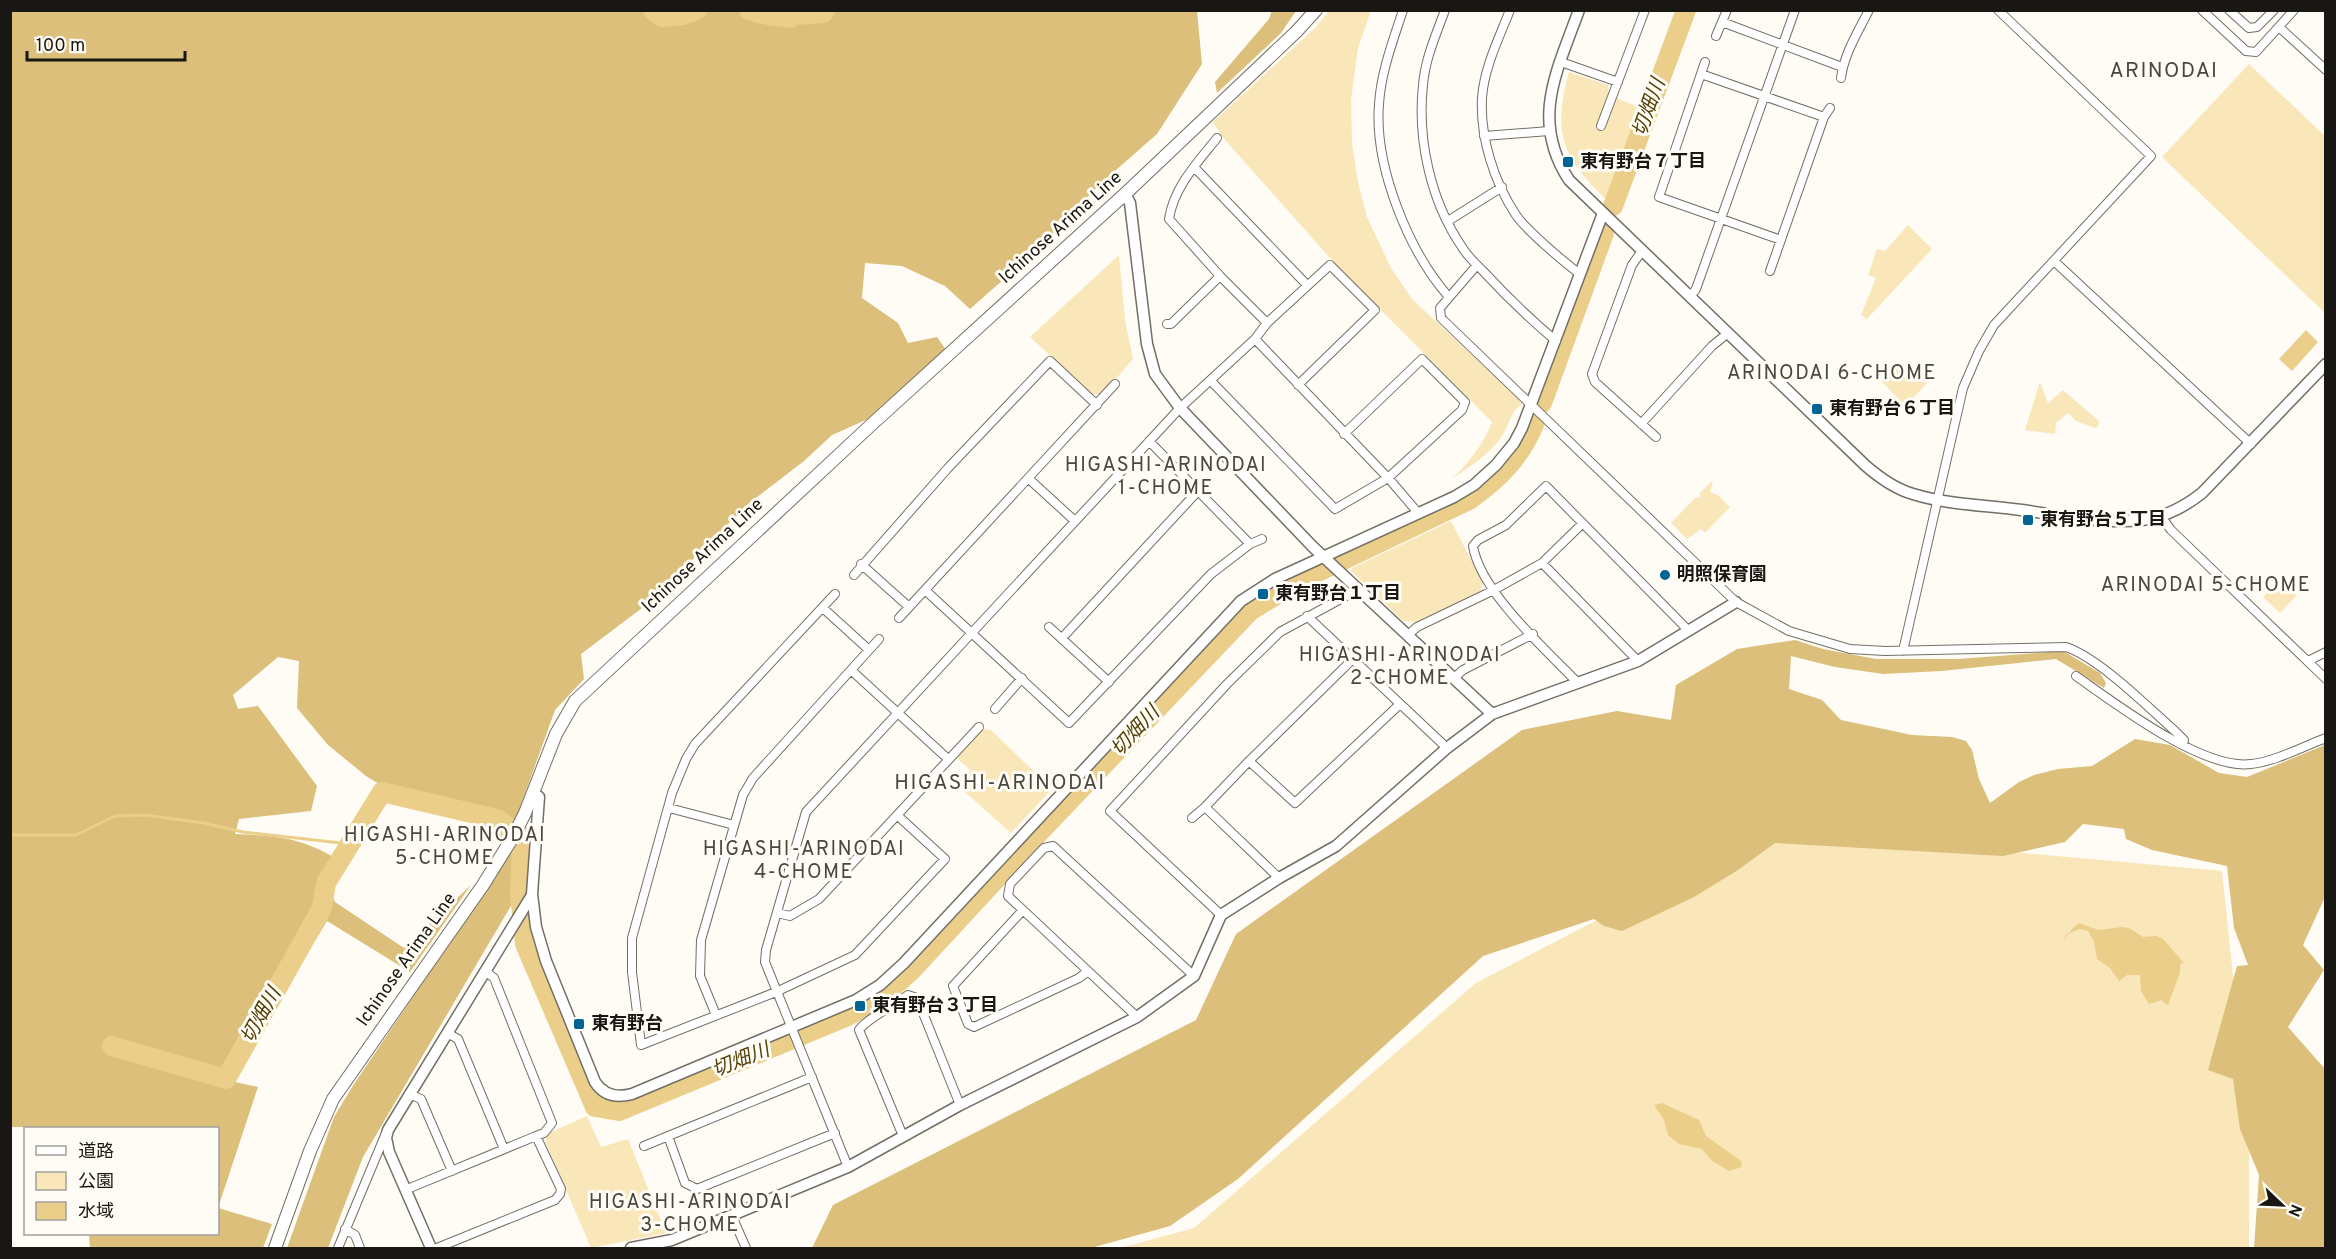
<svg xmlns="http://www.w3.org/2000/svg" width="2336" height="1259" font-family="Overpass,'Noto Sans JP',sans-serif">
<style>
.green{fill:#f9e7ba}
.forest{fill:#dbbf7a}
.water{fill:#eace89}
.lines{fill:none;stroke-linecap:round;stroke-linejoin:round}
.stream{stroke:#eace89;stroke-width:3}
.river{stroke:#eace89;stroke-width:20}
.minor-casing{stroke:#736f65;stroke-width:10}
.tertiary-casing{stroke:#736f65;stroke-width:13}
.secondary-casing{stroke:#736f65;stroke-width:14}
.minor{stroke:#fff;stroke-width:8}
.tertiary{stroke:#fff;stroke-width:10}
.secondary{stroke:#fff;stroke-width:12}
.poi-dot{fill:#006594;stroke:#fefcf5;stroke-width:2}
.labels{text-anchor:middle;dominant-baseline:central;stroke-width:6;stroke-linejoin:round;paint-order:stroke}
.poi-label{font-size:18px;font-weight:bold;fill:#191713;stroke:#fefcf5;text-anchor:start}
.street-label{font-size:18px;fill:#191713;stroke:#fefcf5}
.water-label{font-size:20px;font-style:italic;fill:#534007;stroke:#fefcf5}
.neighbourhood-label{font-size:20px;letter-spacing:1.5px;fill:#4a473e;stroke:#fefcf5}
.quarter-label{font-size:21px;letter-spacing:1.5px;fill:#4a473e;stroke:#fefcf5}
</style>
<rect width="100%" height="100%" fill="#fefcf5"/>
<path class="green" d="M1329,11H1371L1358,48L1351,100L1352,143L1358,182L1367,217L1391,268L1412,299L1523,403C1510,411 1509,427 1500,439C1487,456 1469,467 1452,479C1469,462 1483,445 1492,422L1338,267L1225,140L1213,122L1316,27Z
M2249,64L2325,136V313L2162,157Z
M1569,72L1608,85L1609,95L1646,110L1611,204C1564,160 1551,136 1569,72Z
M1908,225L1932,249L1867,319L1861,315L1876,278L1868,275L1877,249L1885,251Z
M1119,255L1125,320L1133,359L1103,394H1092L1030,337Z
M1897,365L1903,371L1927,383L1906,406L1881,381Z
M2040,382L2048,403L2063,390L2099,421L2098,427L2095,428L2076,421L2068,413L2056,423L2055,434L2025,430Z
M1712,481L1713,482L1710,492L1718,495L1730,507L1705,533L1701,529L1687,539L1671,523L1696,497L1699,498L1701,496L1699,494Z
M1451,521L1483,583L1480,591L1417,622L1403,621L1351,571L1352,568Z
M2281,577L2292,588V591L2296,596L2280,613L2263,597Z
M980,729L991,730L1052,789L1011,833L957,785L970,770L956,757Z
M1770,830L2222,871L2249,1128V1248H1120L1194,1228L1476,983Z
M587,1116L601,1147L628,1139L666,1233L591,1248L545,1141L549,1133Z"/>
<path class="forest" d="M1272,10L1296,11L1281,33L1217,93L1215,82L1269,19Z
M11,11H1197L1202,64L1157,134L1100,184L1036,251L970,309L945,286L902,266L865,263L862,298L898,323L908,343L937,337L946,350L868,419L832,435L804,461L748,504L650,602L581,654L584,679L555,710L517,816L502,845L488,825L405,800L366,776L328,745L297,708L299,661L278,657L233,695L238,709L258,706L317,786L311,811L239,819L235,834C276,836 300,837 337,859L325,879L335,902L404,948L471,885L410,972L327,921L230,1081L258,1087L218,1208L272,1224L263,1248H90L89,1234H218V1128L11,1127Z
M1795,640L1823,649L1876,659H1958L2063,651L2100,673L2106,683L2104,688L2056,659L1942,671L1883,674L1835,667L1791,656L1789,689L1822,700L1841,720L1912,735L1952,737L1966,741L1972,750L1979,779L1990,803L2019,782L2034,775L2058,769L2092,766L2135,739L2170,745L2219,773L2247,777L2325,745V897L2303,945L2324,970L2288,1027L2325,1069V1248H2254L2259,1175L2240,1129L2233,1079L2208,1070L2237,966L2248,965L2234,928L2227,866L2152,850L2126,839L2124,829L2083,824L2065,842L2003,856L1775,843L1738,870L1694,897L1622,931L1604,926L1594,919L1483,956L1238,1179L1170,1226L1091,1248H812L833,1205L1196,1020L1236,934L1522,730L1617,711L1671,720L1676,685L1737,649Z
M519,841L515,899L363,1157L328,1248H287L334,1117L354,1084Z"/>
<path class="water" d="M2306,330L2318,342L2292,371L2279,359Z
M2079,923L2098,930L2122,927L2129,928L2143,937L2156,936L2163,939L2184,963L2180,964V973L2168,1005L2161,1000L2149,1004L2141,991L2140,975H2127L2119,981L2110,968L2097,959L2094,942L2088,931L2080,929L2069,933L2062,942L2067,934Z
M1662,1103L1699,1120L1706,1136L1741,1161L1742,1167L1729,1171L1712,1161L1702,1149L1679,1144L1668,1135L1664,1120L1654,1105Z"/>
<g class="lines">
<path class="stream" d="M10,835H76L115,816L145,815L204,823L243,832L350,844"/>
<path class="river" d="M653,10L662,17L683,15L697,10
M749,10C754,14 780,16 790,18L795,15L823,13L825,10
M1613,206L1686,10
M1542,403L1604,233
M112,1046L226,1079L322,908L326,883L382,792L497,819L522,836L520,894L525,944L595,1107L619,1111L843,1018C870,1006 891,990 912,970L1034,838L1250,611L1301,580L1469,500C1499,479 1521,457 1535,422"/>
<g class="minor-casing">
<path id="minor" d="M1403,10C1393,41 1381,72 1379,104C1374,166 1408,250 1448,296
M1445,10C1436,35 1425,59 1423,85C1417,140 1431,202 1462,247C1467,256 1476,264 1483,271C1506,296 1530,319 1556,341
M1510,10C1499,38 1484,68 1482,98C1480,138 1494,182 1516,215C1526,230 1565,263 1580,274
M2202,10L2246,51L2256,52L2294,10
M2229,10L2249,28L2257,27L2274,10
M1722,22L1842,67
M2279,27L2326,70
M1716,36L1727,10
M1561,62L1618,82
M1705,62L1659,197L1781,240
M1701,74L1824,117
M1841,78C1844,54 1858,32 1869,10
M1601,126L1645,10
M1484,136L1549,131
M1217,138C1197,163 1174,187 1169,219L1220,276L1267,323
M1194,167L1307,285
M1448,221L1502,187
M1642,251L1632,265L1592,374L1595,382L1656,437
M2054,261L2251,444
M1477,265L1440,308L1441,318L1736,602L1789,631L1850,649L1885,651L2066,647C2099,658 2148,707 2176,732L2184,740L2183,745
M1770,271L1824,117L1830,108
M1690,297L1696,289L1795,10
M1167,324H1171L1220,276
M1255,339L1390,480L1419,514
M1211,381L1335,509L1388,478L1462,410L1465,402L1422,359L1344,434
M1641,424L1712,346L1728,333
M1149,441L1250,544
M1029,479L1075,521
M2161,516L2171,530L2326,679
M1542,563L1638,661
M861,564L909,607
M854,575L948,468L1050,361L1097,405
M925,590L1069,723L1211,574L1250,544L1262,539
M835,594L695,744L686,759L672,793L632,938V972L641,1045L776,992L855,955L945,859L897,815
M823,608L869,650
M1307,616L1447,748
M899,618L1115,384
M1049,627L1109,682
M1408,635L1417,627L1492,591L1542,563L1582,524
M1062,638L1198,491
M1903,651L1963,388L1979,351L1994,325L2151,156L1998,10
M1353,659L1249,761L1295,803L1400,704
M2308,661L2326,652
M851,670L948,759
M2076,676C2116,704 2202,770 2251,764C2274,762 2304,746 2326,738
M1454,678L1463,670L1533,634
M1578,683C1546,650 1480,591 1473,546L1478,540L1506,525L1546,486L1689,631
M995,709L1022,678
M1249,761L1205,807L1279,878
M669,808L734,825
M1192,818L1205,807
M1023,910L953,986L968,1024L974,1027L1079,978L1088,971
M777,913L790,916L819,899L979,727
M1221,915L1110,811L1227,684L1280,632L1359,589
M485,971L494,978L552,1123L544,1133L536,1136
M716,1015L700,976L701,940L743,795L753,778L879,639
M1137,1017L1008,896L1010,884L1044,848L1053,846L1194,976
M447,1033L458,1039L504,1149
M409,1094L421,1099L452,1171
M668,1136L685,1183L697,1189L835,1133
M903,1136L859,1030C864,1021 897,1003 908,995L917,998L960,1105
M644,1146L812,1077
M848,1167L765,962L766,950L806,812L1180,408L1255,339L1267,323L1330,265L1375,310L1298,385
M405,1190L536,1136L561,1189L560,1194L555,1200L437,1248
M732,1216L746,1248
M345,1229L355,1235L360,1248
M338,1248L386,1133"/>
</g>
<g class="tertiary-casing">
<path id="tertiary" d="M1579,10C1557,71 1530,120 1569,180L1866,466C1880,478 1895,489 1913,494C1945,504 1980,505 2013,509C2057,514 2105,526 2149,519C2169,515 2187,505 2202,493L2326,364
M1125,194L1130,203L1147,344L1155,374L1180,408L1313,547L1492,714
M533,793L539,797L532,894L536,927L546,961L595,1082C604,1096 617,1098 632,1094L856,1000L880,985L904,963L1241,601L1275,579L1454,497L1474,485L1496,465L1514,443L1522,428L1603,213
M431,1248L389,1152L386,1138L388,1130L532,895
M631,1248L672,1240L848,1167L960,1105L1137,1017L1194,976L1221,915L1279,878L1336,846L1447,748L1492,714L1638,661L1736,602"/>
</g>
<g class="secondary-casing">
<path id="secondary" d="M275,1248L310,1151L333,1099L483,885L513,837L525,813L556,734L575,701L871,425L1125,194L1296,32L1316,10"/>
</g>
<use href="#minor" class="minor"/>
<use href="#tertiary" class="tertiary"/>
<use href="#secondary" class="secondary"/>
</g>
<g class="poi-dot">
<rect x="1562" y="156" width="12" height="12" rx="3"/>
<rect x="1811" y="403" width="12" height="12" rx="3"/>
<rect x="2022" y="514" width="12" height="12" rx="3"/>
<circle cx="1665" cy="575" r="6"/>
<rect x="1257" y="588" width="12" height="12" rx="3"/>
<rect x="854" y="1000" width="12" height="12" rx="3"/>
<rect x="573" y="1018" width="12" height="12" rx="3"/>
</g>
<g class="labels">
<g class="poi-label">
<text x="1580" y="162">東有野台７丁目</text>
<text x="1829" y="409">東有野台６丁目</text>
<text x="2040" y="520">東有野台５丁目</text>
<text x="1677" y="575">明照保育園</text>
<text x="1275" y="594">東有野台１丁目</text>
<text x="872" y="1006">東有野台３丁目</text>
<text x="591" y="1024">東有野台</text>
</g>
<g class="street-label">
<text transform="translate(1061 228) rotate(-42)">Ichinose Arima Line</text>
<text transform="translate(703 556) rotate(-43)">Ichinose Arima Line</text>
<text transform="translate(407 960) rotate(-55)">Ichinose Arima Line</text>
</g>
<g class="water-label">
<text transform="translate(1650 108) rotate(-70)">切畑川</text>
<text transform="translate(1136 732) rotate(-47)">切畑川</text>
<text transform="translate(262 1016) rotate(-61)">切畑川</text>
<text transform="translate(741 1061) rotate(-22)">切畑川</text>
</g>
<g class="neighbourhood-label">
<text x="1832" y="374">ARINODAI 6-CHOME</text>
<text x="1166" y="466">HIGASHI-ARINODAI<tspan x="1166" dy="23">1-CHOME</tspan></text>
<text x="2206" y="586">ARINODAI 5-CHOME</text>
<text x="1400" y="656">HIGASHI-ARINODAI<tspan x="1400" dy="23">2-CHOME</tspan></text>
<text x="445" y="836">HIGASHI-ARINODAI<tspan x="445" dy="23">5-CHOME</tspan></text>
<text x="804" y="850">HIGASHI-ARINODAI<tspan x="804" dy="23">4-CHOME</tspan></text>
<text x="690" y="1203">HIGASHI-ARINODAI<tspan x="690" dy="23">3-CHOME</tspan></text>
</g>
<g class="quarter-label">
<text x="2164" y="71">ARINODAI</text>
<text x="1000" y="783">HIGASHI-ARINODAI</text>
</g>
</g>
<rect width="2336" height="1259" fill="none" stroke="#191713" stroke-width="24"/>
<rect x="24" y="1127" width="195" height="108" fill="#fefcf5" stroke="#a2a09b" stroke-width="1.5"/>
<rect x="36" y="1146" width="30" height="9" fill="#ffffff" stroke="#a2a09b" stroke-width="1.5"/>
<text x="78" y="1157" font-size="18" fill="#191713">道路</text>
<rect x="36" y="1172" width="30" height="18" fill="#f9e7ba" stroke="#a2a09b" stroke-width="1.5"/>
<text x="78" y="1187" font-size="18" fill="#191713">公園</text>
<rect x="36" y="1202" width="30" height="18" fill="#eace89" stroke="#a2a09b" stroke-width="1.5"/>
<text x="78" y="1217" font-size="18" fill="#191713">水域</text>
<g transform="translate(2282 1205) rotate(113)" stroke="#fefcf5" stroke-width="4.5" paint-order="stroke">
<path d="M0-4.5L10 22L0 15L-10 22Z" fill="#191713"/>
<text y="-9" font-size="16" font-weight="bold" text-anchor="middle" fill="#191713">N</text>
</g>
<path d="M27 51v9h158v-9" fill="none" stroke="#191713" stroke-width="3"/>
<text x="36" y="51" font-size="18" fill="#191713" stroke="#fefcf5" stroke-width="4.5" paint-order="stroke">100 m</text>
</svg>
